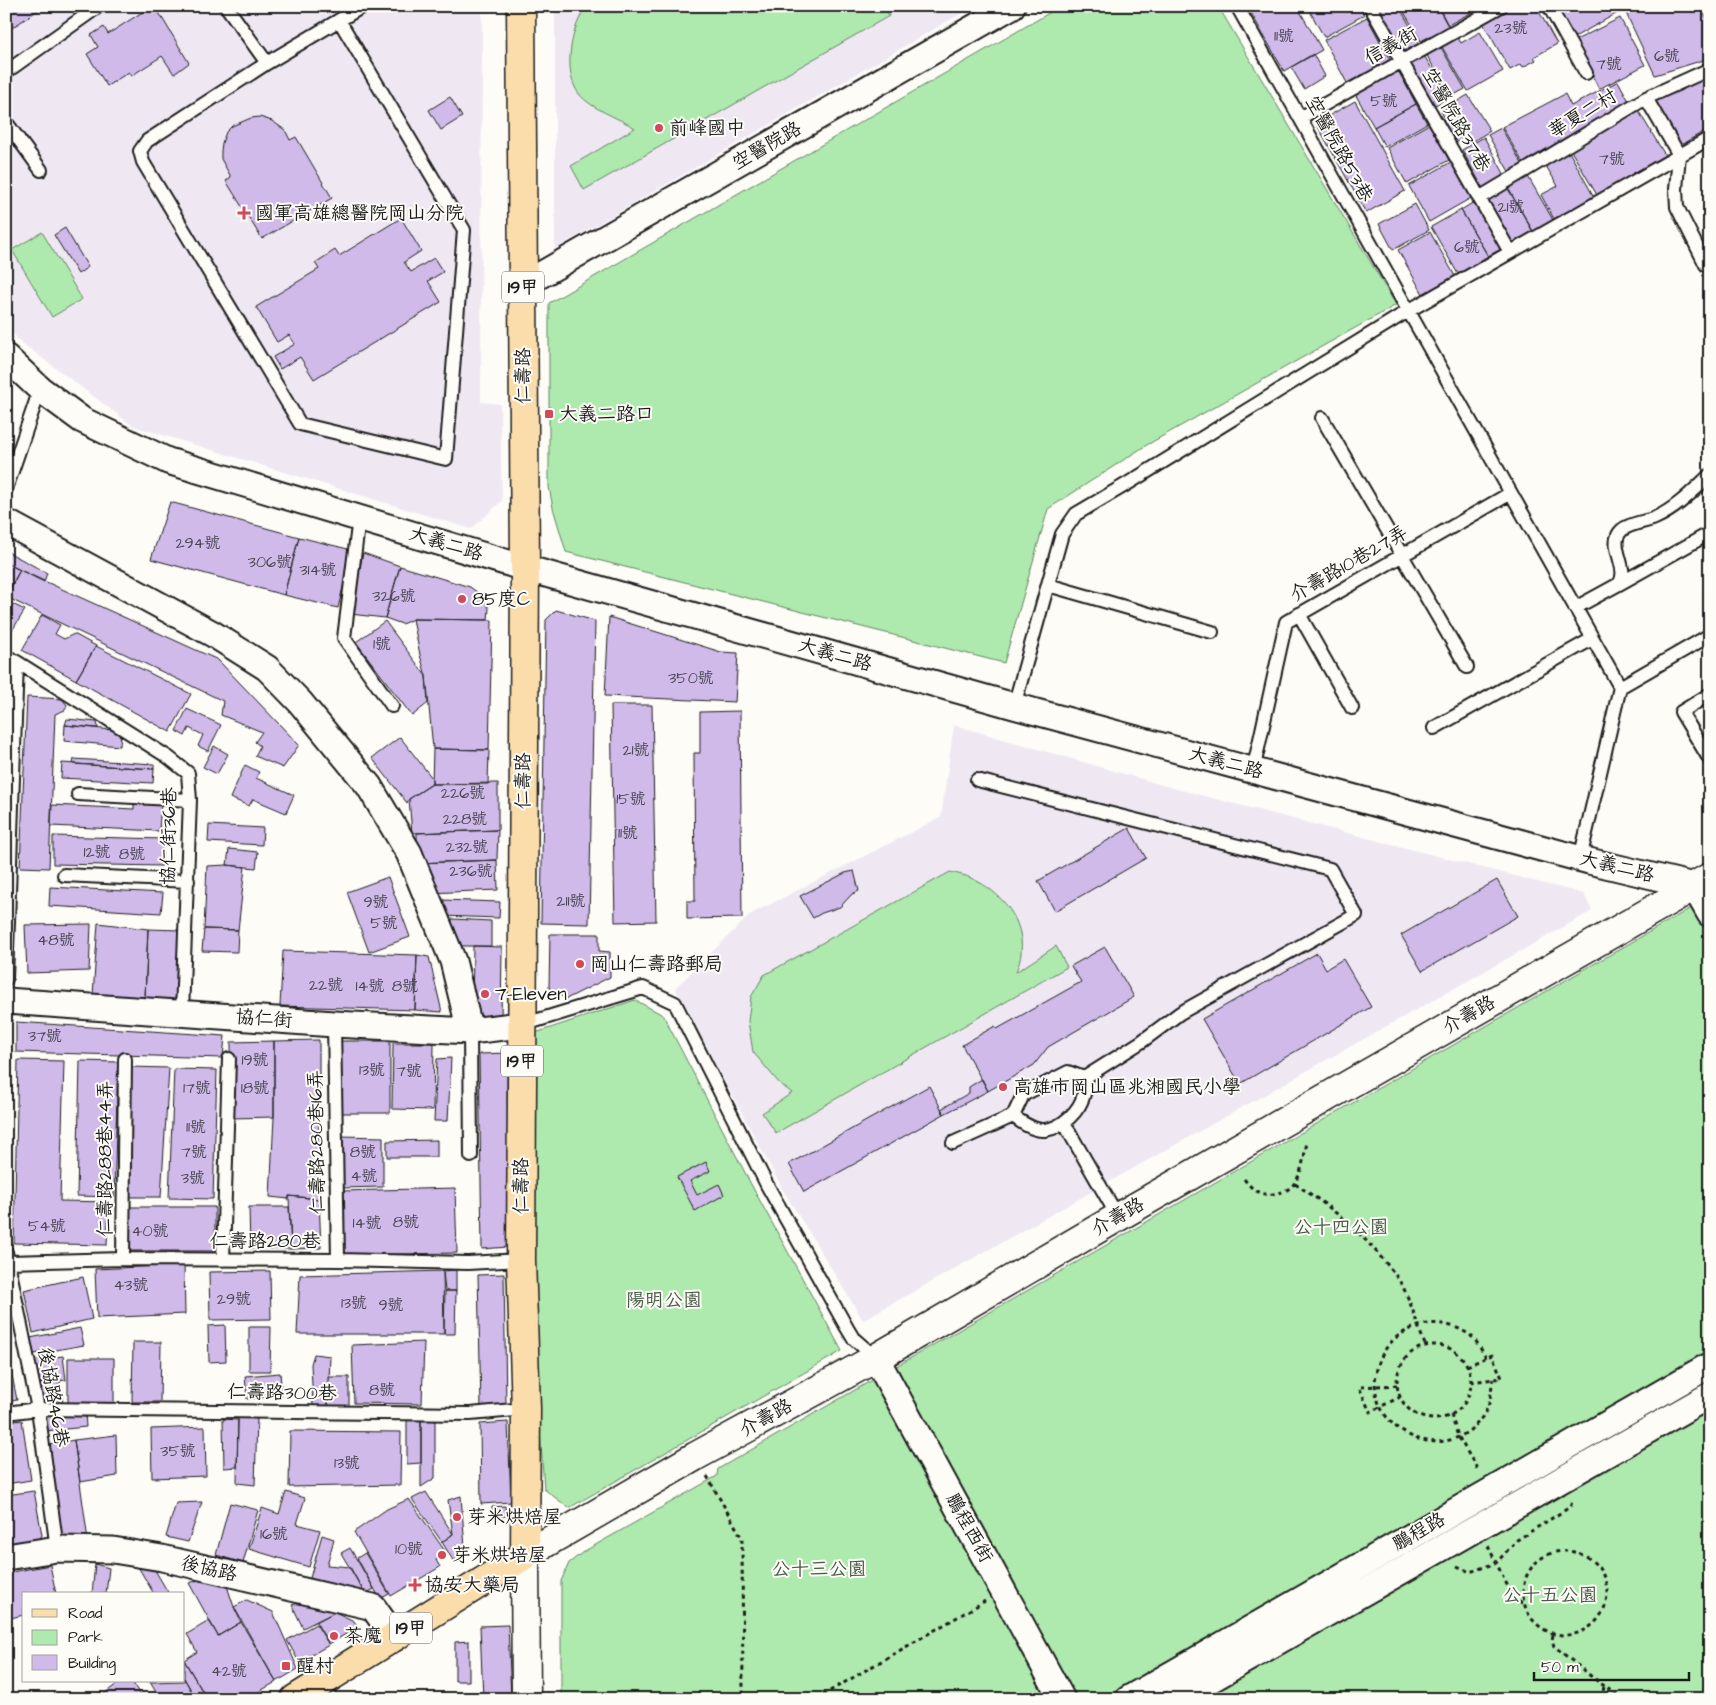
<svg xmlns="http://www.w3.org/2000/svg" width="1716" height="1705" font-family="'Architects Daughter','LXGW WenKai TC',sans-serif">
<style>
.built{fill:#efe8f3}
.green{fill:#aee9ae;stroke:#658265}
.building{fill:#cfbaea;stroke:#1c1c1c}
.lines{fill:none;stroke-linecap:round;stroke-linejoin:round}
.lane-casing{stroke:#1c1c1c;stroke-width:16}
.street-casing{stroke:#1c1c1c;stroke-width:29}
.secondary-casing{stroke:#1c1c1c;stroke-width:31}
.primary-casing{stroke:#1c1c1c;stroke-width:31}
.path{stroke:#1c1c1c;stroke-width:3;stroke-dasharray:4 4;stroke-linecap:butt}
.lane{stroke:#fdfcf7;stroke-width:12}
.street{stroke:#fdfcf7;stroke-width:25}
.secondary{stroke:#fdfcf7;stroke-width:28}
.primary{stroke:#fbddab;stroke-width:28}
.poi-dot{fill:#d1495b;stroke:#fdfcf7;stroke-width:2}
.labels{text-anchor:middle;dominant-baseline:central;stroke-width:4;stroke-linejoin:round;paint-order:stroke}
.number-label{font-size:16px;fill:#494450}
.shield{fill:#fdfcf7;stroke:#605f5e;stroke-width:1}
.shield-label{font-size:18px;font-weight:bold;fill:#1c1c1c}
.street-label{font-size:19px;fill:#1c1c1c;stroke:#fdfcf7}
.poi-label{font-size:19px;fill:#1c1c1c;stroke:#fdfcf7;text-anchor:start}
.park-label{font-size:19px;fill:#485a48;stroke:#fdfcf7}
</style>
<rect width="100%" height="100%" fill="#fdfcf7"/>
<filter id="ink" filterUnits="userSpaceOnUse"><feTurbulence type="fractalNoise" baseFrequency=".02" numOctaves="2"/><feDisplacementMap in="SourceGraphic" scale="10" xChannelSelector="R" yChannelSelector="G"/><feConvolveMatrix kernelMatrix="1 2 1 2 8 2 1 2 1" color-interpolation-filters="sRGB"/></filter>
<g filter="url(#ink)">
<path class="built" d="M6,6H482L481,402L500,404L502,501L471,529L133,426L18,340L6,323Z
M555,6H974L555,249Z
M954,725L1173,788L1584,894L1592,911L863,1320L783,1190L675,988L751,914L941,817Z"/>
<path class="green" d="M587,6H846V9L852,6H884L889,16L584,190L571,166L635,128C619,118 591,109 579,94C562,72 571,26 587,6Z
M1061,6H1218L1396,305L1145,446L1048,509L1004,663L566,552L553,508L549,487V303Z
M42,232L82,299L52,317L12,250Z
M950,872C957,874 966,875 973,879C1001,892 1025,920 1021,953C1021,959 1018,966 1016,972L1056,946L1067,967L776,1133L762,1113L792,1093L779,1083L753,1052L748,1021L751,997L764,975Z
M1710,897V1699H561V1581L569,1563L583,1552L717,1476L718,1469Z
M635,1000L663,1015L753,1188L842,1351L569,1508L544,1489L528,1252L526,1036Z"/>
<path class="building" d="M6,6H44L6,32Z
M152,6H155L189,63L174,74L162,56L131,76L129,72L107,86L87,54L98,47L91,35L104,27L108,34Z
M1247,6H1297L1322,50L1284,71Z
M1307,6H1360L1364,15L1324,37Z
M1385,6H1399L1421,46L1403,56L1378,11Z
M1414,6H1437L1448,26L1421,41L1404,12Z
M1438,6H1477L1478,9L1448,25Z
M1512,6H1536L1557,44L1534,57L1536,60L1523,67L1521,64L1510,70L1483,23Z
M1553,6H1630L1571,39Z
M1636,6H1700L1710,24V58L1655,75L1626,13Z
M1367,17L1390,60L1347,83L1324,40Z
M1620,18L1645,65L1599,89L1574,41Z
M1480,32L1503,71L1468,91L1442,47L1458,38L1461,43Z
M1439,44L1465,89L1450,97L1425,52Z
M1313,54L1325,76L1304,89L1291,67Z
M1423,54L1449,97L1432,107L1406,63Z
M1397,68L1416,104L1374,127L1354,92Z
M1710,71V128L1677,147L1648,99Z
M1618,81L1630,103L1526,168L1502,127L1565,94L1571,106Z
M1468,95L1490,131L1468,144L1464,138L1454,144L1441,121L1445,119L1441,111Z
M450,97L462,117L441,130L429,110Z
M1355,101L1405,191L1366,213L1316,123Z
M1416,104L1427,123L1385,147L1374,127Z
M1638,110L1665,155L1597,195L1570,149Z
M260,117L272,121L285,130L290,140L296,137L332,198L262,239L226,181L231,177L221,159V151L222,143L226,132L232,126L251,118Z
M1429,124L1449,160L1407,184L1387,148Z
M1501,128L1524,167L1511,175L1488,135Z
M1484,137L1507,179L1485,192L1462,150Z
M1567,148L1594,197L1554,219L1541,195L1558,186L1543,161Z
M1451,162L1471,198L1429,222L1409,186Z
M1526,173L1553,220L1533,232L1506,185Z
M1506,185L1533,231L1509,245L1482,199Z
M1474,202L1501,249L1488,256L1461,210Z
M1415,204L1429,230L1393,250L1379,224Z
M1461,210L1488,256L1458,274L1431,227Z
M401,218L421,251L404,262L411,272L434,258L443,272L428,281L441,302L314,379L300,357L280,369L273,357L295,344L289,335L277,342L256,307L319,269L315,263L335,250L339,256Z
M65,228L88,267L78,274L54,235Z
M1430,232L1455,276L1423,294L1398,250Z
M170,502L299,537L284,595L151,559Z
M299,537L352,550L338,608L284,595Z
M6,551L47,573L44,582L6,563Z
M363,553L400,566L385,618L350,614Z
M6,563L20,570L6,595Z
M400,566L470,587L481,595L489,608L488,620L413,619L402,624L385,618Z
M20,570L218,660L299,745L283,768L255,756L260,746L255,742L262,732L221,715L223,701L6,597Z
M6,601L25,610L6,640Z
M556,610L595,621L589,924L541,923L546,620Z
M42,615L60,625L55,634L64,639L74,634L96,646L76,680L22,650Z
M609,617L721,652L738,653L735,702L605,696Z
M413,619L492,620L489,750L433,749L426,676L420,655Z
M385,621L426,676L428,703L412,716L356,642Z
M96,646L191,694L170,732L76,680Z
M27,697L62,699L67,705L65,710L55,714L49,868L20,867Z
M611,705H652L656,921L615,922Z
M187,709L221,725L208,751L198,746L203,735L189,728L185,736L176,731Z
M740,711L742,918L687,919V901H695L694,753H700V712Z
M67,719L97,722L98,728L65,725Z
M65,725L121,731L120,746L64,741Z
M400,737L432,778V784L409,799L407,803L372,758Z
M214,746L228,754L217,774L203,767Z
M433,749L489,750L488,784H432Z
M74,759L154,764V769L73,764Z
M62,763L154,769L153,783L61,778Z
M245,765L259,772L256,778L294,795L286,813L253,799L249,806L230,798Z
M498,783V830L412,833L409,799L432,784Z
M134,802L161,803L159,831L51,826L52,805L134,809Z
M209,825L263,828L262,845L208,842Z
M1129,828L1146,858L1055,911L1038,881Z
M498,830L497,860L417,863V833Z
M53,836L163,839L162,866L53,864Z
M229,849L258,852L256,868L227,865Z
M497,860L498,890L429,893L417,863Z
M227,865L245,867L238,930L204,929L207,866Z
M854,871L859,891L852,894L840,907L822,913L813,918L800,896L845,873Z
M388,877L410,937L369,952L347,892Z
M1497,880L1518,916L1422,971L1401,935Z
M50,887L163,893L161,913L49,906Z
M442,900L500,902L499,918L441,916Z
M452,919L491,921V946H452Z
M98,923L148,929L145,997L93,995Z
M91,924L89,971L27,973L25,925Z
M148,929L180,930L177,1000L145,999Z
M204,929L238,930L237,952L202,951Z
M550,934H599V951L610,952V977L566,999L549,988Z
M473,946L502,947L501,1020H472Z
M1105,947L1134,997L1048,1047L1034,1065L988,1091L962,1045L995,1026L997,1029L1081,982L1071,966Z
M283,951L417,955L415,1010L280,1006Z
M1317,953L1326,969L1343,959L1371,1007L1240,1084L1202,1019Z
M417,955L429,957L442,1012L415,1010Z
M16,1022L225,1036L223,1058L16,1052Z
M319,1040V1199L289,1196V1199L270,1197L274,1117V1041Z
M274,1041V1117L232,1118L231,1042Z
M338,1041H390V1113H339Z
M393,1043H434L433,1110L392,1109Z
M507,1053L508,1247L482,1249L479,1054Z
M451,1058L448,1121H434L437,1059Z
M18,1060L64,1061L60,1201L109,1202L107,1245L14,1243Z
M80,1061L118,1062L114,1197L77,1196Z
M129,1067L169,1068L161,1197H128Z
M174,1069L217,1070L213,1199L169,1198Z
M982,1079L988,1091L944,1114L941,1109L969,1093V1087Z
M929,1086L944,1114L804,1192L789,1164Z
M340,1136L383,1137V1187L339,1188Z
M437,1140V1157H387V1141Z
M706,1162L710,1171L690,1181L697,1195L719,1184L724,1195L695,1211L677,1177Z
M455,1188L457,1253L344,1255L342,1191Z
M289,1196L319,1199L321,1248L291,1249Z
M129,1207H215V1251H129Z
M249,1207H289L291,1249L250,1248Z
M184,1265L185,1314L97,1318L95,1269Z
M456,1270V1291H445L443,1271Z
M270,1271L271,1319L210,1320L209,1272Z
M443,1271L444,1334H297L300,1275Z
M504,1274L506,1405L481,1407L478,1275Z
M83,1277L92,1319L33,1333L24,1290Z
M445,1291H456L455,1334H444Z
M225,1325L226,1361L209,1362L208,1326Z
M249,1327H271L270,1371H249Z
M80,1328L84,1345L34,1354L30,1338Z
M133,1342H161L160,1402H132Z
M424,1342L422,1404L354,1403L352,1345Z
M314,1354L330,1356L328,1407L313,1406L311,1364Z
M63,1356L66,1380L36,1384L33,1360Z
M68,1358H114V1404H68Z
M10,1365L17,1400L6,1402V1366Z
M280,1373L282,1396L247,1399L245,1376Z
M328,1377H349V1407H328Z
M60,1382L63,1404L43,1407L40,1384Z
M85,1412L86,1427L45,1431V1416Z
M238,1416L257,1418L255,1485L237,1483Z
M407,1416H421V1463L407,1464Z
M421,1416H435V1478L421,1487Z
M223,1419L238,1420L237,1467L224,1468Z
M22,1420L31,1480L6,1484V1422Z
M508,1422L511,1502L481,1504L480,1424Z
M205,1427L206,1476L152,1478L151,1429Z
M290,1431L401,1432L400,1485L289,1487Z
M116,1435L117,1476L80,1482L74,1440Z
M74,1440L88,1540H62L49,1445Z
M34,1491L42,1535L34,1548L6,1552V1495Z
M286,1492L305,1498L297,1524L320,1530L309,1567L249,1549L262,1508L279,1514Z
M426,1492L453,1534L442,1542L412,1499Z
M461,1496L465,1548L454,1562L442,1542L453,1534L448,1500Z
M409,1499L447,1554L436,1560L440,1567L391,1596L354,1532L387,1509Z
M202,1502L188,1542L166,1537L176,1503Z
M230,1503L258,1510L243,1563L216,1555Z
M505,1506L506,1516L493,1517L492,1507Z
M322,1535L334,1539L327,1565L350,1567L365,1594L361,1595L310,1578Z
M350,1548L374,1589L365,1594L341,1553Z
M365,1553L389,1594L380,1599L357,1558Z
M95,1564L109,1568L106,1594H92Z
M50,1565L56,1594H24V1615L6,1619V1573Z
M137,1565H152L169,1594H154Z
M205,1578L226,1583L234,1607L241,1622L218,1636L189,1583Z
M247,1600L273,1612L298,1669L276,1682L234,1607Z
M305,1601L335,1612L303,1628L292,1605Z
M335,1612L354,1621L358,1627L329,1644L316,1622Z
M209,1621L218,1636L241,1622L276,1682L246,1699H207L184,1660L197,1652L187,1634Z
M316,1624L329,1645L299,1662L287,1640Z
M508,1625L511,1699H483L480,1626Z
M469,1641V1681H455V1642Z
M184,1660L207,1699H196L184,1678Z
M184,1678L196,1699H160L150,1682L184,1681Z
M121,1681H132L142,1699H97Z"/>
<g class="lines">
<g class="lane-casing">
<path id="lane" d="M226,6L267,63
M1237,6L1620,687
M1370,6L1510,252
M1549,6L1586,73
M339,20L464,230L446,459L300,424L143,162L140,151L147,141L267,63L363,6
M6,72L99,6
M1646,98L1679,155L1676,189L1677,207L1706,265
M1300,118L1501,6
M6,122L41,170
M1479,198L1646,98L1710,69
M1322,418L1467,667
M6,489L40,389
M359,518L344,638L392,706
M1619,584L1710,533
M1048,585L1212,632
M1575,608L1619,584C1631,569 1606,544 1622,530C1630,523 1646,522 1655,518C1676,509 1694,490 1710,475
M1299,614L1352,708
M6,656L17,662L168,757L188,773L190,800L182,1013
M1620,687L1710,635
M1710,694L1681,712L1710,760
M1014,706L1062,534L1076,514L1127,484L1408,311L1710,138
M1434,728L1592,639
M1253,771L1286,622L1511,493
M78,794L190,800
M1580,859L1620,687
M64,875L188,881
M6,979L17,662
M334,1024L338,1260
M522,1025L643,988L675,1003L767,1185L847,1328L853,1338L876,1358
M470,1031L471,1156
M1013,1116C1021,1122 1033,1131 1045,1130C1062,1128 1080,1111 1084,1094C1085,1089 1084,1083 1084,1078
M1064,1123L1118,1217
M953,1143L1013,1116L1023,1095L1068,1072L1084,1078L1141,1042L1180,1013L1356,915L1330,869L977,780
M6,1252L38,1409L57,1549
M123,1259L125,1059
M223,1260L229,1059
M8,1262L123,1259L338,1260L468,1263L521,1260
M6,1413L38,1409L470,1414L526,1409"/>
</g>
<g class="street-casing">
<path id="street" d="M523,285L1012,6
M6,357L40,389L82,420L168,461L525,568L1014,706L1589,861L1694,886L1710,914
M6,522L213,634L267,668L300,702L369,786L409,853L453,961L470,1031
M6,1001L334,1024L470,1031L522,1025
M876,1358L1062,1699
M6,1557L57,1549L113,1550L162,1558L373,1607L395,1638
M1128,1699L1710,1365
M1177,1699L1710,1395"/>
</g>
<g class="secondary-casing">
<path id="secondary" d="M526,1699L525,1555L696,1456L876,1358L1118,1217L1710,877"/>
</g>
<g class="primary-casing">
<path id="primary" d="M295,1699L525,1555L526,1409L521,1260L525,568L521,6"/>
</g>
<path class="path" d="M1244,1179C1252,1189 1259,1196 1273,1194C1302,1191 1301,1166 1307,1143
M1295,1184C1329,1205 1359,1230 1384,1261C1392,1270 1399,1279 1404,1289C1413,1308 1418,1328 1426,1347
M1397 1382a37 37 0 1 1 74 0a37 37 0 1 1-74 0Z
M1486,1358C1482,1351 1477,1341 1471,1336C1459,1327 1443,1322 1428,1324C1409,1327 1391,1337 1382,1355C1348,1427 1451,1478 1487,1409C1491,1401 1491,1388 1493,1379
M1467,1366L1492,1355L1502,1378L1471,1382
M1397,1385L1359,1387L1370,1412L1400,1397
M1451,1415L1458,1436L1479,1472
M707,1476L742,1538L743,1699
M1488,1546L1512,1595L1523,1604
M1523 1593a42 42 0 1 1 84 0a42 42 0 1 1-84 0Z
M1457,1566L1470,1572L1496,1563L1517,1540L1570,1507L1573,1500
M1553,1635L1552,1640L1554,1646L1588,1674L1622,1699
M816,1699L985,1601
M1602,1699L1604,1686"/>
<use href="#lane" class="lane"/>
<use href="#street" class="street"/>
<use href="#secondary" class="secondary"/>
<use href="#primary" class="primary"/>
</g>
</g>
<g class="poi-dot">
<circle cx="659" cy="128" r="5"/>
<path d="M241.5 205.5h5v5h5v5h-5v5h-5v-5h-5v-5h5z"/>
<rect x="544" y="409" width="10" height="10" rx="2.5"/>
<circle cx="462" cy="599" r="5"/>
<circle cx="580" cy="964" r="5"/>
<circle cx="485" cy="994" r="5"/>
<circle cx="1003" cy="1087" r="5"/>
<circle cx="457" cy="1517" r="5"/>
<circle cx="442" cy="1555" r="5"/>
<path d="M412.5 1577.5h5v5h5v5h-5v5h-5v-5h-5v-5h5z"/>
<circle cx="334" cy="1636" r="5"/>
<rect x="281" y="1661" width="10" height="10" rx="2.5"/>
</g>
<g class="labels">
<g class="number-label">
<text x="1511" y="28">23號</text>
<text x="1284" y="36">11號</text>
<text x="1667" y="56">6號</text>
<text x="1609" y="64">7號</text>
<text x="1384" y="101">5號</text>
<text x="1612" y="159">7號</text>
<text x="1511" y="207">21號</text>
<text x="1467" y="247">6號</text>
<text x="198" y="543">294號</text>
<text x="270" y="562">306號</text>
<text x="318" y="570">314號</text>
<text x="394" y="596">326號</text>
<text x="382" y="644">1號</text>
<text x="691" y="678">350號</text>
<text x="636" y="750">21號</text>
<text x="463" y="793">226號</text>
<text x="631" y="799">15號</text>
<text x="465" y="819">228號</text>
<text x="628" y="833">11號</text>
<text x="467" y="847">232號</text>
<text x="97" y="852">12號</text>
<text x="132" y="854">8號</text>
<text x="471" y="871">236號</text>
<text x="571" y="901">211號</text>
<text x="376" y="902">9號</text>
<text x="384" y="923">5號</text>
<text x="56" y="940">48號</text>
<text x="326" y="985">22號</text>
<text x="370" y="986">14號</text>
<text x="405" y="986">8號</text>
<text x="45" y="1036">37號</text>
<text x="255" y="1060">19號</text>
<text x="372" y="1070">13號</text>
<text x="409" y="1071">7號</text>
<text x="197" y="1088">17號</text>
<text x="255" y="1088">18號</text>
<text x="196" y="1127">11號</text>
<text x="194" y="1152">7號</text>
<text x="363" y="1152">8號</text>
<text x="364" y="1176">4號</text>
<text x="193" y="1178">3號</text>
<text x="406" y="1222">8號</text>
<text x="367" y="1223">14號</text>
<text x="47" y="1226">54號</text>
<text x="150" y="1231">40號</text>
<text x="131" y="1285">43號</text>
<text x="234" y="1299">29號</text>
<text x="354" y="1303">13號</text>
<text x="391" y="1305">9號</text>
<text x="382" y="1390">8號</text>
<text x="178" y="1451">35號</text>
<text x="347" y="1463">13號</text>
<text x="274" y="1534">16號</text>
<text x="409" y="1549">10號</text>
<text x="229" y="1671">42號</text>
</g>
<g class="shield">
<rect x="502" y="271.5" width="42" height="31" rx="4"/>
<rect x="501" y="1045.5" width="42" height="31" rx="4"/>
<rect x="390" y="1612.5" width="42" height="31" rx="4"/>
</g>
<g class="shield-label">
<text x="523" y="287">19甲</text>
<text x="522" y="1061">19甲</text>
<text x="411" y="1628">19甲</text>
</g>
<g class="street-label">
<text transform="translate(1391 46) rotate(-29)">信義街</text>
<text transform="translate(1583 114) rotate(-31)">華夏二村</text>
<text transform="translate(1456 120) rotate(60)">空醫院路37巷</text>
<text transform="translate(767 146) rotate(-30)">空醫院路</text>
<text transform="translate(1339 149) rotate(61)">空醫院路53巷</text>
<text transform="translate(523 376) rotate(-90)">仁壽路</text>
<text transform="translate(446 544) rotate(17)">大義二路</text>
<text transform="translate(1349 564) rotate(-30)">介壽路10巷27弄</text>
<text transform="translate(835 655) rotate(16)">大義二路</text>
<text transform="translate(1226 763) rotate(15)">大義二路</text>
<text transform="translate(523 781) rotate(-90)">仁壽路</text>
<text transform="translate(169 836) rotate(-89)">協仁街36巷</text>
<text transform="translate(1617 867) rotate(14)">大義二路</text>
<text transform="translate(1469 1015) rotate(-30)">介壽路</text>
<text transform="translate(264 1019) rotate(4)">協仁街</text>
<text transform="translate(317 1142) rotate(-91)">仁壽路280巷16弄</text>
<text transform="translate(105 1159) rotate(-90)">仁壽路288巷44弄</text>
<text transform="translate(521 1186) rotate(-90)">仁壽路</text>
<text transform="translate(1118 1217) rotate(-30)">介壽路</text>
<text x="265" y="1241">仁壽路280巷</text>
<text transform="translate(282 1393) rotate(1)">仁壽路300巷</text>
<text transform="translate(53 1397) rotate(80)">後協路46巷</text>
<text transform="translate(766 1418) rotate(-29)">介壽路</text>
<text transform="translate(969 1528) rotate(61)">鵬程西街</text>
<text transform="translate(1419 1532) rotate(-30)">鵬程路</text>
<text transform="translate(209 1569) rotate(13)">後協路</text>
</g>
<g class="poi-label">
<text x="669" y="128">前峰國中</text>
<text x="255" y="213">國軍高雄總醫院岡山分院</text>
<text x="559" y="414">大義二路口</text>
<text x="472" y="599">85度C</text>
<text x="590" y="964">岡山仁壽路郵局</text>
<text x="495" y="994">7-Eleven</text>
<text x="1013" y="1087">高雄市岡山區兆湘國民小學</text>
<text x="467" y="1517">芽米烘焙屋</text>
<text x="452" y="1555">芽米烘培屋</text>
<text x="425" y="1585">協安大藥局</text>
<text x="344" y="1636">茶魔</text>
<text x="296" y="1666">醒村</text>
</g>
<g class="park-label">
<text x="1341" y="1227">公十四公園</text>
<text x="664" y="1300">陽明公園</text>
<text x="819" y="1569">公十三公園</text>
<text x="1550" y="1595">公十五公園</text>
</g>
</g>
<rect width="1716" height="1705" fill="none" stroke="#fdfcf7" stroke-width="25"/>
<rect x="12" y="12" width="1691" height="1680" fill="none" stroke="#1c1c1c" stroke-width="2" filter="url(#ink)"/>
<rect x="22" y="1592" width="162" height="90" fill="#fdfcf7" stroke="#a3a29f"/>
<rect x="32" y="1609" width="25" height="8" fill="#fbddab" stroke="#a3a29f"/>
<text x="68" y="1618" font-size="15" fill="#1c1c1c">Road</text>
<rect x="32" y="1630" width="25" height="15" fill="#aee9ae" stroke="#a3a29f"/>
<text x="68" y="1642" font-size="15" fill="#1c1c1c">Park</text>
<rect x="32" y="1655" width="25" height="15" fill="#cfbaea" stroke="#a3a29f"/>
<text x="68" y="1668" font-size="15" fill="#1c1c1c">Building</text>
<path d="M1534 1672v8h155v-8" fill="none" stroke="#1c1c1c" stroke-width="2.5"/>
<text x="1541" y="1672" font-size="15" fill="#1c1c1c" stroke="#fdfcf7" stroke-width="4" paint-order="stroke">50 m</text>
</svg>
